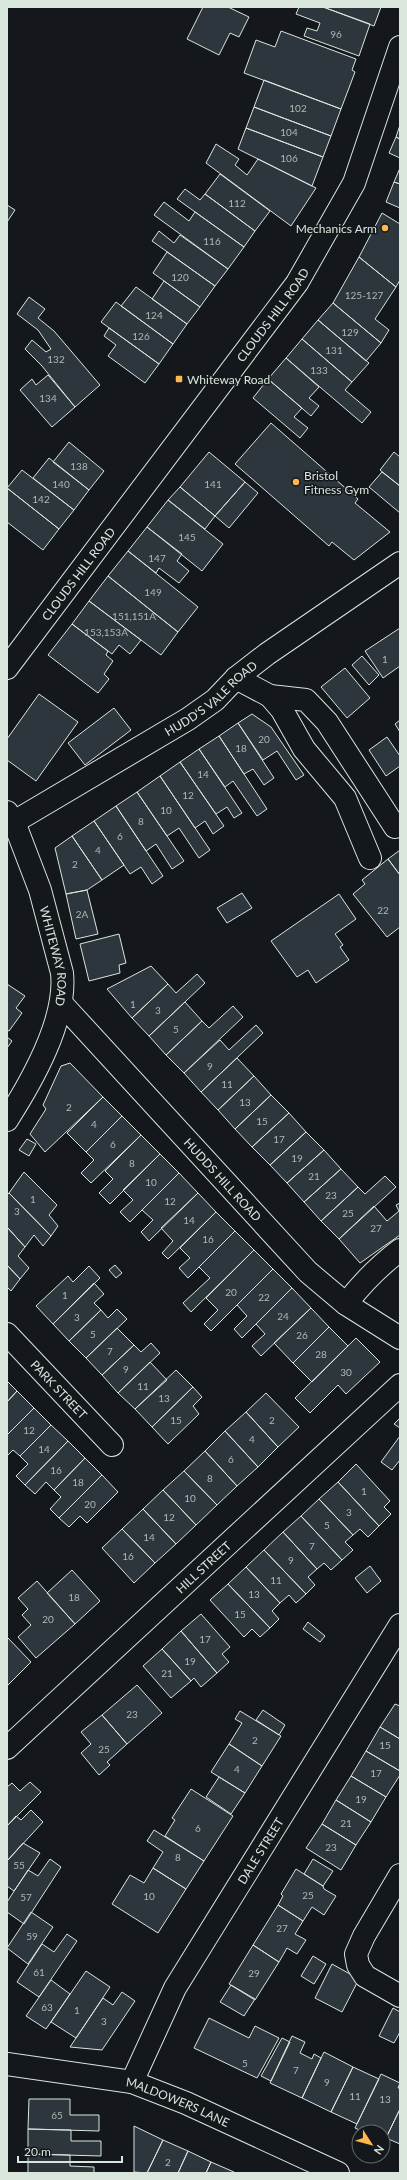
<svg xmlns="http://www.w3.org/2000/svg" width="407" height="2180" font-family="Lato,sans-serif">
<style>
.building{fill:#2c363c;stroke:#d8e6dc}
.lines{fill:none;stroke-linecap:round;stroke-linejoin:round}
.minor-casing{stroke:#d8e6dc;stroke-width:24}
.major-casing{stroke:#d8e6dc;stroke-width:24}
.minor{stroke:#14181c;stroke-width:22}
.major{stroke:#14181c;stroke-width:22}
.poi-dot{fill:#ffb74d;stroke:#14181c;stroke-width:1.5}
.labels{text-anchor:middle;dominant-baseline:central;stroke-width:3;stroke-linejoin:round;paint-order:stroke}
.number-label{font-size:10px;fill:#adbab4}
.poi-label{font-size:12px;fill:#d8e6dc;stroke:#14181c;text-anchor:start}
.street-label{font-size:12px;fill:#d8e6dc;stroke:#14181c}
</style>
<rect width="100%" height="100%" fill="#14181c"/>
<path class="building" d="M203,7H228L249,17L239,37L230,33L219,55L187,39Z
M299,7H323L370,24L359,56L304,36L307,28L317,31L320,23L296,14Z
M323,7H381L374,26Z
M281,31L356,59L352,70L355,72L341,109L244,73L256,40L275,47Z
M264,80L341,109L331,136L254,107Z
M254,107L331,136L323,157L246,128Z
M400,125V139L396,137Z
M246,128L323,157L312,186L238,149Z
M396,137L400,139V158L389,153Z
M216,144L239,159L235,165L247,175L258,159L316,188L291,226L206,163Z
M400,168V184L394,182Z
M220,174L270,211L255,231L205,194Z
M394,182L400,184V208L386,202Z
M185,189L200,200L205,194L255,231L244,247L177,199Z
M164,202L189,221L195,212L244,247L228,269L154,215Z
M7,205L15,210L7,222Z
M382,213L400,224V280L396,287L359,257Z
M159,231L174,243L180,235L228,269L215,286L152,241Z
M167,252L215,286L200,307L153,273Z
M359,257L396,287L375,319L389,330L381,343L333,303Z
M164,281L200,307L187,324L152,299Z
M136,287L187,324L173,344L121,306Z
M29,297L45,309L38,318L54,331L100,385L75,407L42,366L25,349L32,340L46,352L51,349L38,330L17,314Z
M116,302L173,344L159,364L101,322Z
M333,303L381,343L366,361L318,320Z
M318,320L369,363L352,382L302,339Z
M109,328L159,364L145,383L108,356L116,345L104,336Z
M302,339L352,382L345,390L371,412L362,423L286,358Z
M286,358L319,387L309,398L319,406L311,416L268,379Z
M48,375L75,407L52,427L20,390L32,379L36,385Z
M268,379L302,408L294,417L308,428L300,438L253,398Z
M271,423L358,499L355,503L390,532L354,560L332,542L329,546L235,464Z
M69,442L104,471L89,490L53,462Z
M209,452L245,482L215,516L180,487Z
M394,452L400,457V486L380,470Z
M49,458L89,490L74,510L33,478Z
M22,470L74,510L59,529L7,488Z
M382,472L400,486V513L369,487Z
M245,482L258,493L229,528L215,516Z
M180,487L215,516L205,529L168,500Z
M7,488L59,529L43,550L7,522Z
M168,500L223,544L202,571L147,527Z
M147,527L182,554L177,561L189,571L179,583L159,568L156,573L128,551Z
M128,551L198,607L178,632L108,576Z
M108,576L178,632L161,655L89,601Z
M89,601L141,640L130,654L119,645L112,654L72,624Z
M72,624L108,651L106,655L113,661L104,674L109,679L98,693L48,655Z
M400,628V666L383,678L365,651Z
M362,656L379,675L369,685L352,665Z
M345,668L370,698L347,718L321,687Z
M39,694L78,722L36,781L7,760V739Z
M114,708L131,730L85,765L68,743Z
M252,714L271,727L304,775L296,780L277,751L263,760L238,723Z
M400,720V732L395,724Z
M238,723L274,778L264,785L253,769L244,774L219,736Z
M219,736L267,809L257,816L233,781L225,787L199,749Z
M387,737L400,756V766L386,776L369,750Z
M199,749L242,813L234,818L227,807L216,814L180,762Z
M180,762L224,826L213,834L205,821L195,828L160,776Z
M160,776L210,850L199,858L179,828L167,836L137,792Z
M137,792L184,861L172,869L156,844L146,851L116,806Z
M116,806L163,876L152,884L141,867L130,874L94,821Z
M94,821L124,865L102,880L72,836Z
M72,836L102,880L87,890L66,894L55,848Z
M400,850V875L388,859Z
M388,859L400,875V927L387,937L353,894L365,884L362,880Z
M87,890L98,934L76,939L66,894Z
M242,893L252,908L227,923L217,908Z
M339,894L356,919L335,934L343,945L340,947L349,960L316,983L308,970L297,977L271,941Z
M119,934L126,963L119,965L120,973L89,981L80,944Z
M151,966L168,984L132,1018L107,989Z
M197,974L205,983L149,1036L132,1018L168,984L176,993Z
M7,984L25,996L16,1008L22,1013L9,1031L7,1030Z
M185,1002L202,1021L166,1055L149,1036Z
M233,1006L243,1017L184,1073L166,1055L202,1021L209,1028Z
M256,1025L263,1033L201,1092L184,1073L220,1040L229,1050Z
M7,1037L12,1041L7,1048Z
M237,1058L254,1076L218,1110L201,1092Z
M70,1063L103,1097L45,1152L30,1134L46,1109L43,1105L61,1066Z
M254,1076L271,1095L235,1129L218,1110Z
M271,1095L289,1113L252,1147L235,1129Z
M103,1097L122,1116L86,1152L67,1133Z
M289,1113L306,1132L270,1165L252,1147Z
M122,1116L141,1135L91,1183L81,1173L94,1160L86,1152Z
M306,1132L324,1150L287,1183L270,1165Z
M141,1135L160,1154L110,1204L99,1193L113,1179L105,1171Z
M27,1139L36,1144L29,1156L19,1150Z
M324,1150L341,1169L304,1202L287,1183Z
M160,1154L179,1173L130,1222L120,1212L133,1200L123,1190Z
M341,1169L358,1187L321,1221L304,1202Z
M24,1172L57,1205L49,1215L58,1226L51,1236L9,1193Z
M179,1173L198,1193L149,1241L141,1232L153,1220L142,1210Z
M385,1176L396,1187L339,1239L321,1221L358,1187L365,1194Z
M9,1193L51,1236L43,1246L34,1235L25,1247L7,1227V1195Z
M198,1193L216,1212L168,1259L162,1253L173,1241L161,1228Z
M400,1203V1235L360,1263L339,1239L374,1206L387,1221L399,1211L396,1205Z
M216,1212L235,1231L188,1278L179,1268L190,1258L180,1248Z
M7,1227L25,1247L18,1256L29,1268L20,1279L7,1265Z
M235,1231L254,1250L191,1312L183,1303L210,1278L199,1267Z
M254,1250L273,1269L211,1331L204,1324L218,1310L206,1298Z
M7,1265L20,1279L11,1291L7,1287Z
M115,1265L122,1273L116,1278L109,1270Z
M89,1266L100,1278L53,1324L36,1306L68,1276L73,1282Z
M273,1269L292,1288L242,1338L234,1329L247,1316L237,1305Z
M94,1283L104,1294L94,1303L101,1310L69,1341L53,1324Z
M292,1288L311,1308L261,1356L252,1346L265,1334L256,1324Z
M311,1308L329,1327L293,1363L274,1343Z
M117,1309L127,1319L86,1358L69,1341L101,1310L108,1318Z
M329,1327L348,1346L312,1382L293,1363Z
M117,1328L134,1345L102,1375L86,1358Z
M356,1338L380,1362L346,1394L338,1385L310,1413L295,1398Z
M151,1343L160,1353L118,1393L102,1375L134,1345L141,1352Z
M150,1362L167,1380L135,1409L118,1393Z
M176,1370L193,1387L152,1427L135,1409Z
M7,1381L17,1391L7,1402Z
M193,1387L202,1397L193,1406L199,1414L168,1444L152,1427Z
M17,1391L34,1408L7,1435V1402Z
M266,1393L299,1427L278,1447L246,1412Z
M34,1408L51,1425L20,1456L13,1450L7,1456V1435Z
M246,1412L278,1447L258,1467L225,1431Z
M400,1418V1428L394,1424Z
M51,1425L68,1441L25,1485L16,1476L28,1464L20,1456Z
M225,1431L258,1467L237,1486L205,1451Z
M400,1436V1460L392,1470L381,1462Z
M68,1441L85,1458L54,1490L46,1482L35,1494L25,1485Z
M205,1451L237,1486L217,1505L184,1471Z
M85,1458L102,1475L59,1518L50,1509L61,1497L54,1490Z
M356,1464L390,1501L384,1507L391,1514L379,1526L338,1482Z
M184,1471L217,1505L196,1525L163,1490Z
M102,1475L118,1492L87,1523L80,1516L69,1527L59,1518Z
M338,1482L379,1526L368,1537L360,1529L353,1535L319,1499Z
M163,1490L196,1525L176,1544L143,1509Z
M319,1499L353,1535L345,1542L353,1550L342,1560L301,1516Z
M143,1509L176,1544L155,1563L122,1529Z
M301,1516L342,1560L331,1570L324,1563L317,1569L283,1532Z
M122,1529L155,1563L134,1583L102,1548Z
M283,1532L317,1569L308,1577L315,1585L306,1594L264,1550Z
M264,1550L306,1594L296,1603L289,1595L280,1603L246,1567Z
M370,1566L381,1581L367,1593L355,1578Z
M246,1567L280,1603L272,1611L279,1619L270,1628L228,1584Z
M72,1570L100,1601L75,1624L47,1593Z
M37,1581L75,1624L36,1658L18,1637L31,1625L22,1615L28,1609L18,1598Z
M228,1584L270,1628L260,1637L252,1629L244,1637L210,1600Z
M201,1614L230,1647L222,1654L229,1662L217,1673L181,1631Z
M308,1622L325,1636L320,1642L303,1629Z
M181,1631L217,1673L201,1687L194,1678L191,1681L162,1649Z
M7,1637L31,1662L7,1686Z
M162,1649L191,1681L171,1698L143,1666Z
M137,1685L162,1713L127,1744L102,1715Z
M395,1704L400,1706V1739L380,1727Z
M263,1710L285,1725L279,1735L256,1720Z
M240,1711L281,1736L262,1766L229,1744L242,1723L235,1719Z
M102,1715L127,1744L107,1762L110,1765L99,1775L81,1753L91,1744L81,1732Z
M380,1727L400,1739V1771L366,1751Z
M229,1744L262,1766L245,1793L211,1772Z
M366,1751L400,1771V1775L386,1797L351,1776Z
M351,1776L386,1797L371,1822L336,1800Z
M219,1777L245,1793L231,1814L206,1797Z
M30,1782L41,1792L7,1826V1787L12,1783L20,1791Z
M191,1789L233,1816L204,1861L165,1836L175,1820L172,1818Z
M336,1800L371,1822L356,1845L322,1824Z
M31,1810L43,1822L7,1861V1826L16,1816L21,1820Z
M322,1824L356,1845L341,1870L306,1848Z
M154,1830L204,1861L186,1889L153,1868L163,1852L147,1841Z
M23,1843L40,1853L14,1891L7,1886V1861Z
M50,1859L61,1867L24,1924L7,1912V1902L28,1870L38,1876Z
M313,1859L333,1871L323,1886L304,1874Z
M153,1868L186,1889L158,1933L112,1904L130,1875L144,1883Z
M296,1869L323,1886L324,1889L336,1896L324,1915L312,1907L303,1921L278,1905L283,1896L281,1894Z
M278,1905L303,1921L295,1934L306,1940L297,1954L287,1948L279,1962L253,1945Z
M31,1912L53,1927L28,1964L7,1948Z
M67,1934L77,1941L39,1997L17,1982L42,1944L54,1952Z
M253,1945L279,1962L255,2000L229,1984Z
M313,1956L326,1964L314,1984L301,1976Z
M332,1964L359,1979L342,2012L315,1998Z
M86,1971L110,1987L76,2038L51,2022Z
M51,1980L70,1994L46,2029L26,2016Z
M231,1985L255,1999L244,2016L220,2002Z
M122,1992L135,2001L102,2050L70,2047L103,1998L113,2005Z
M393,2008L400,2012V2032L394,2043L379,2036Z
M209,2018L249,2038L255,2026L279,2038L257,2078L194,2048Z
M292,2036L305,2042L300,2053L312,2059L314,2054L321,2058L302,2098L270,2083Z
M282,2038L290,2042L271,2081L261,2076Z
M324,2052L353,2067L331,2112L302,2098Z
M353,2067L379,2079L357,2124L331,2112Z
M381,2074L400,2083L398,2088H400V2109L384,2142L383,2132H364L355,2128Z
M29,2099H70V2115H99V2131L28,2129Z
M400,2109V2144L386,2138Z
M134,2126L163,2140L147,2173L134,2172Z
M28,2129L71,2130V2141H101V2156L28,2154Z
M163,2140L188,2151L178,2173H147Z
M188,2151L211,2162L206,2173H178Z
M28,2154L70,2155V2166L94,2167V2173H28Z
M211,2162L234,2172V2173H206Z"/>
<g class="lines">
<g class="minor-casing">
<g id="minor">
<path d="M236,678L270,696L306,700L327,722L395,827"/>
<path d="M270,696L282,710L304,749L345,798L370,858"/>
<path id="s1" d="M7,812L14,822L40,890L62,973C67,1020 32,1081 7,1120"/>
<path id="s2" d="M14,822L188,719L215,700L236,678L267,654L400,563"/>
<path id="s3" d="M62,1004L308,1272L346,1304L400,1338"/>
<path d="M346,1304C362,1283 379,1266 400,1250"/>
<path id="s4" d="M7,1334L112,1445"/>
<path id="s5" d="M7,1748L400,1385"/>
<path d="M400,1875L364,1936L356,1954L358,1965L365,1976L400,1996"/>
<path id="s6" d="M7,2064L132,2082L186,2103L338,2173"/>
<path id="s7" d="M132,2082L175,1988L400,1625"/>
</g>
</g>
<g class="major-casing">
<g id="major">
<path id="s8" d="M7,668L297,283L354,183L400,47"/>
</g>
</g>
<use href="#minor" class="minor"/>
<use href="#major" class="major"/>
</g>
<g class="poi-dot">
<circle cx="385" cy="228" r="4"/>
<rect x="175" y="375" width="8" height="8" rx="2"/>
<circle cx="296" cy="482" r="4"/>
</g>
<g class="labels">
<g class="number-label">
<text x="336" y="34">96</text>
<text x="298" y="108">102</text>
<text x="289" y="132">104</text>
<text x="289" y="158">106</text>
<text x="237" y="203">112</text>
<text x="212" y="241">116</text>
<text x="180" y="277">120</text>
<text x="364" y="295">125-127</text>
<text x="154" y="315">124</text>
<text x="350" y="332">129</text>
<text x="141" y="336">126</text>
<text x="334" y="350">131</text>
<text x="56" y="359">132</text>
<text x="319" y="370">133</text>
<text x="48" y="398">134</text>
<text x="79" y="466">138</text>
<text x="61" y="484">140</text>
<text x="213" y="484">141</text>
<text x="41" y="499">142</text>
<text x="187" y="537">145</text>
<text x="157" y="558">147</text>
<text x="153" y="592">149</text>
<text x="134" y="616">151,151A</text>
<text x="106" y="632">153,153A</text>
<text x="385" y="659">1</text>
<text x="264" y="739">20</text>
<text x="241" y="748">18</text>
<text x="203" y="774">14</text>
<text x="188" y="795">12</text>
<text x="166" y="810">10</text>
<text x="141" y="821">8</text>
<text x="120" y="836">6</text>
<text x="98" y="850">4</text>
<text x="75" y="864">2</text>
<text x="383" y="910">22</text>
<text x="82" y="914">2A</text>
<text x="133" y="1004">1</text>
<text x="158" y="1010">3</text>
<text x="176" y="1029">5</text>
<text x="210" y="1066">9</text>
<text x="227" y="1084">11</text>
<text x="245" y="1102">13</text>
<text x="69" y="1107">2</text>
<text x="262" y="1121">15</text>
<text x="94" y="1124">4</text>
<text x="279" y="1139">17</text>
<text x="113" y="1144">6</text>
<text x="297" y="1158">19</text>
<text x="132" y="1163">8</text>
<text x="314" y="1176">21</text>
<text x="151" y="1182">10</text>
<text x="331" y="1195">23</text>
<text x="33" y="1199">1</text>
<text x="170" y="1201">12</text>
<text x="17" y="1211">3</text>
<text x="348" y="1213">25</text>
<text x="189" y="1220">14</text>
<text x="376" y="1228">27</text>
<text x="208" y="1239">16</text>
<text x="231" y="1292">20</text>
<text x="65" y="1295">1</text>
<text x="264" y="1297">22</text>
<text x="283" y="1316">24</text>
<text x="77" y="1317">3</text>
<text x="93" y="1334">5</text>
<text x="302" y="1335">26</text>
<text x="110" y="1351">7</text>
<text x="321" y="1354">28</text>
<text x="126" y="1369">9</text>
<text x="346" y="1372">30</text>
<text x="143" y="1386">11</text>
<text x="164" y="1398">13</text>
<text x="176" y="1420">15</text>
<text x="272" y="1420">2</text>
<text x="29" y="1430">12</text>
<text x="252" y="1439">4</text>
<text x="44" y="1449">14</text>
<text x="231" y="1459">6</text>
<text x="56" y="1470">16</text>
<text x="210" y="1478">8</text>
<text x="78" y="1482">18</text>
<text x="364" y="1491">1</text>
<text x="190" y="1498">10</text>
<text x="90" y="1504">20</text>
<text x="349" y="1512">3</text>
<text x="169" y="1517">12</text>
<text x="327" y="1525">5</text>
<text x="149" y="1537">14</text>
<text x="312" y="1546">7</text>
<text x="128" y="1556">16</text>
<text x="291" y="1560">9</text>
<text x="276" y="1580">11</text>
<text x="254" y="1594">13</text>
<text x="74" y="1597">18</text>
<text x="240" y="1614">15</text>
<text x="48" y="1619">20</text>
<text x="205" y="1639">17</text>
<text x="190" y="1661">19</text>
<text x="167" y="1673">21</text>
<text x="132" y="1714">23</text>
<text x="255" y="1740">2</text>
<text x="385" y="1745">15</text>
<text x="104" y="1749">25</text>
<text x="237" y="1769">4</text>
<text x="376" y="1773">17</text>
<text x="361" y="1799">19</text>
<text x="346" y="1823">21</text>
<text x="198" y="1828">6</text>
<text x="331" y="1847">23</text>
<text x="178" y="1857">8</text>
<text x="19" y="1865">55</text>
<text x="308" y="1895">25</text>
<text x="149" y="1896">10</text>
<text x="26" y="1897">57</text>
<text x="282" y="1928">27</text>
<text x="32" y="1936">59</text>
<text x="39" y="1972">61</text>
<text x="254" y="1973">29</text>
<text x="47" y="2007">63</text>
<text x="77" y="2010">1</text>
<text x="104" y="2021">3</text>
<text x="245" y="2063">5</text>
<text x="296" y="2070">7</text>
<text x="327" y="2082">9</text>
<text x="355" y="2096">11</text>
<text x="385" y="2099">13</text>
<text x="57" y="2115">65</text>
<text x="168" y="2162">2</text>
</g>
<g class="poi-label">
<text x="377" y="228" text-anchor="end">Mechanics Arm</text>
<text x="187" y="379">Whiteway Road</text>
<text x="304" y="475">Bristol<tspan x="304" dy="14">Fitness Gym</tspan></text>
</g>
<g class="street-label">
<text stroke="none"><textPath href="#s8" startOffset="442">CLOUDS HILL ROAD</textPath></text>
<text stroke="none"><textPath href="#s8" startOffset="118">CLOUDS HILL ROAD</textPath></text>
<text stroke="none"><textPath href="#s2" startOffset="233">HUDD'S VALE ROAD</textPath></text>
<text stroke="none"><textPath href="#s1" startOffset="153">WHITEWAY ROAD</textPath></text>
<text stroke="none"><textPath href="#s3" startOffset="238">HUDDS HILL ROAD</textPath></text>
<text stroke="none"><textPath href="#s4" startOffset="76">PARK STREET</textPath></text>
<text stroke="none"><textPath href="#s5" startOffset="267">HILL STREET</textPath></text>
<text stroke="none"><textPath href="#s7" startOffset="265">DALE STREET</textPath></text>
<text stroke="none"><textPath href="#s6" startOffset="176">MALDOWERS LANE</textPath></text>
</g>
</g>
<rect width="407" height="2180" fill="none" stroke="#d8e6dc" stroke-width="16"/>
<g transform="translate(371 2144) rotate(126)"><circle r="19" fill="#14181c" stroke="#626a69"/>
<path d="M0-3L7 15L0 10L-7 15Z" fill="#ffb74d"/>
<text y="-6" font-size="11" font-weight="bold" text-anchor="middle" fill="#d8e6dc">N</text>
</g>
<path d="M18 2156v6h104v-6" fill="none" stroke="#d8e6dc" stroke-width="2"/>
<text x="24" y="2156" font-size="12" fill="#d8e6dc" stroke="#14181c" stroke-width="3" paint-order="stroke">20 m</text>
</svg>
